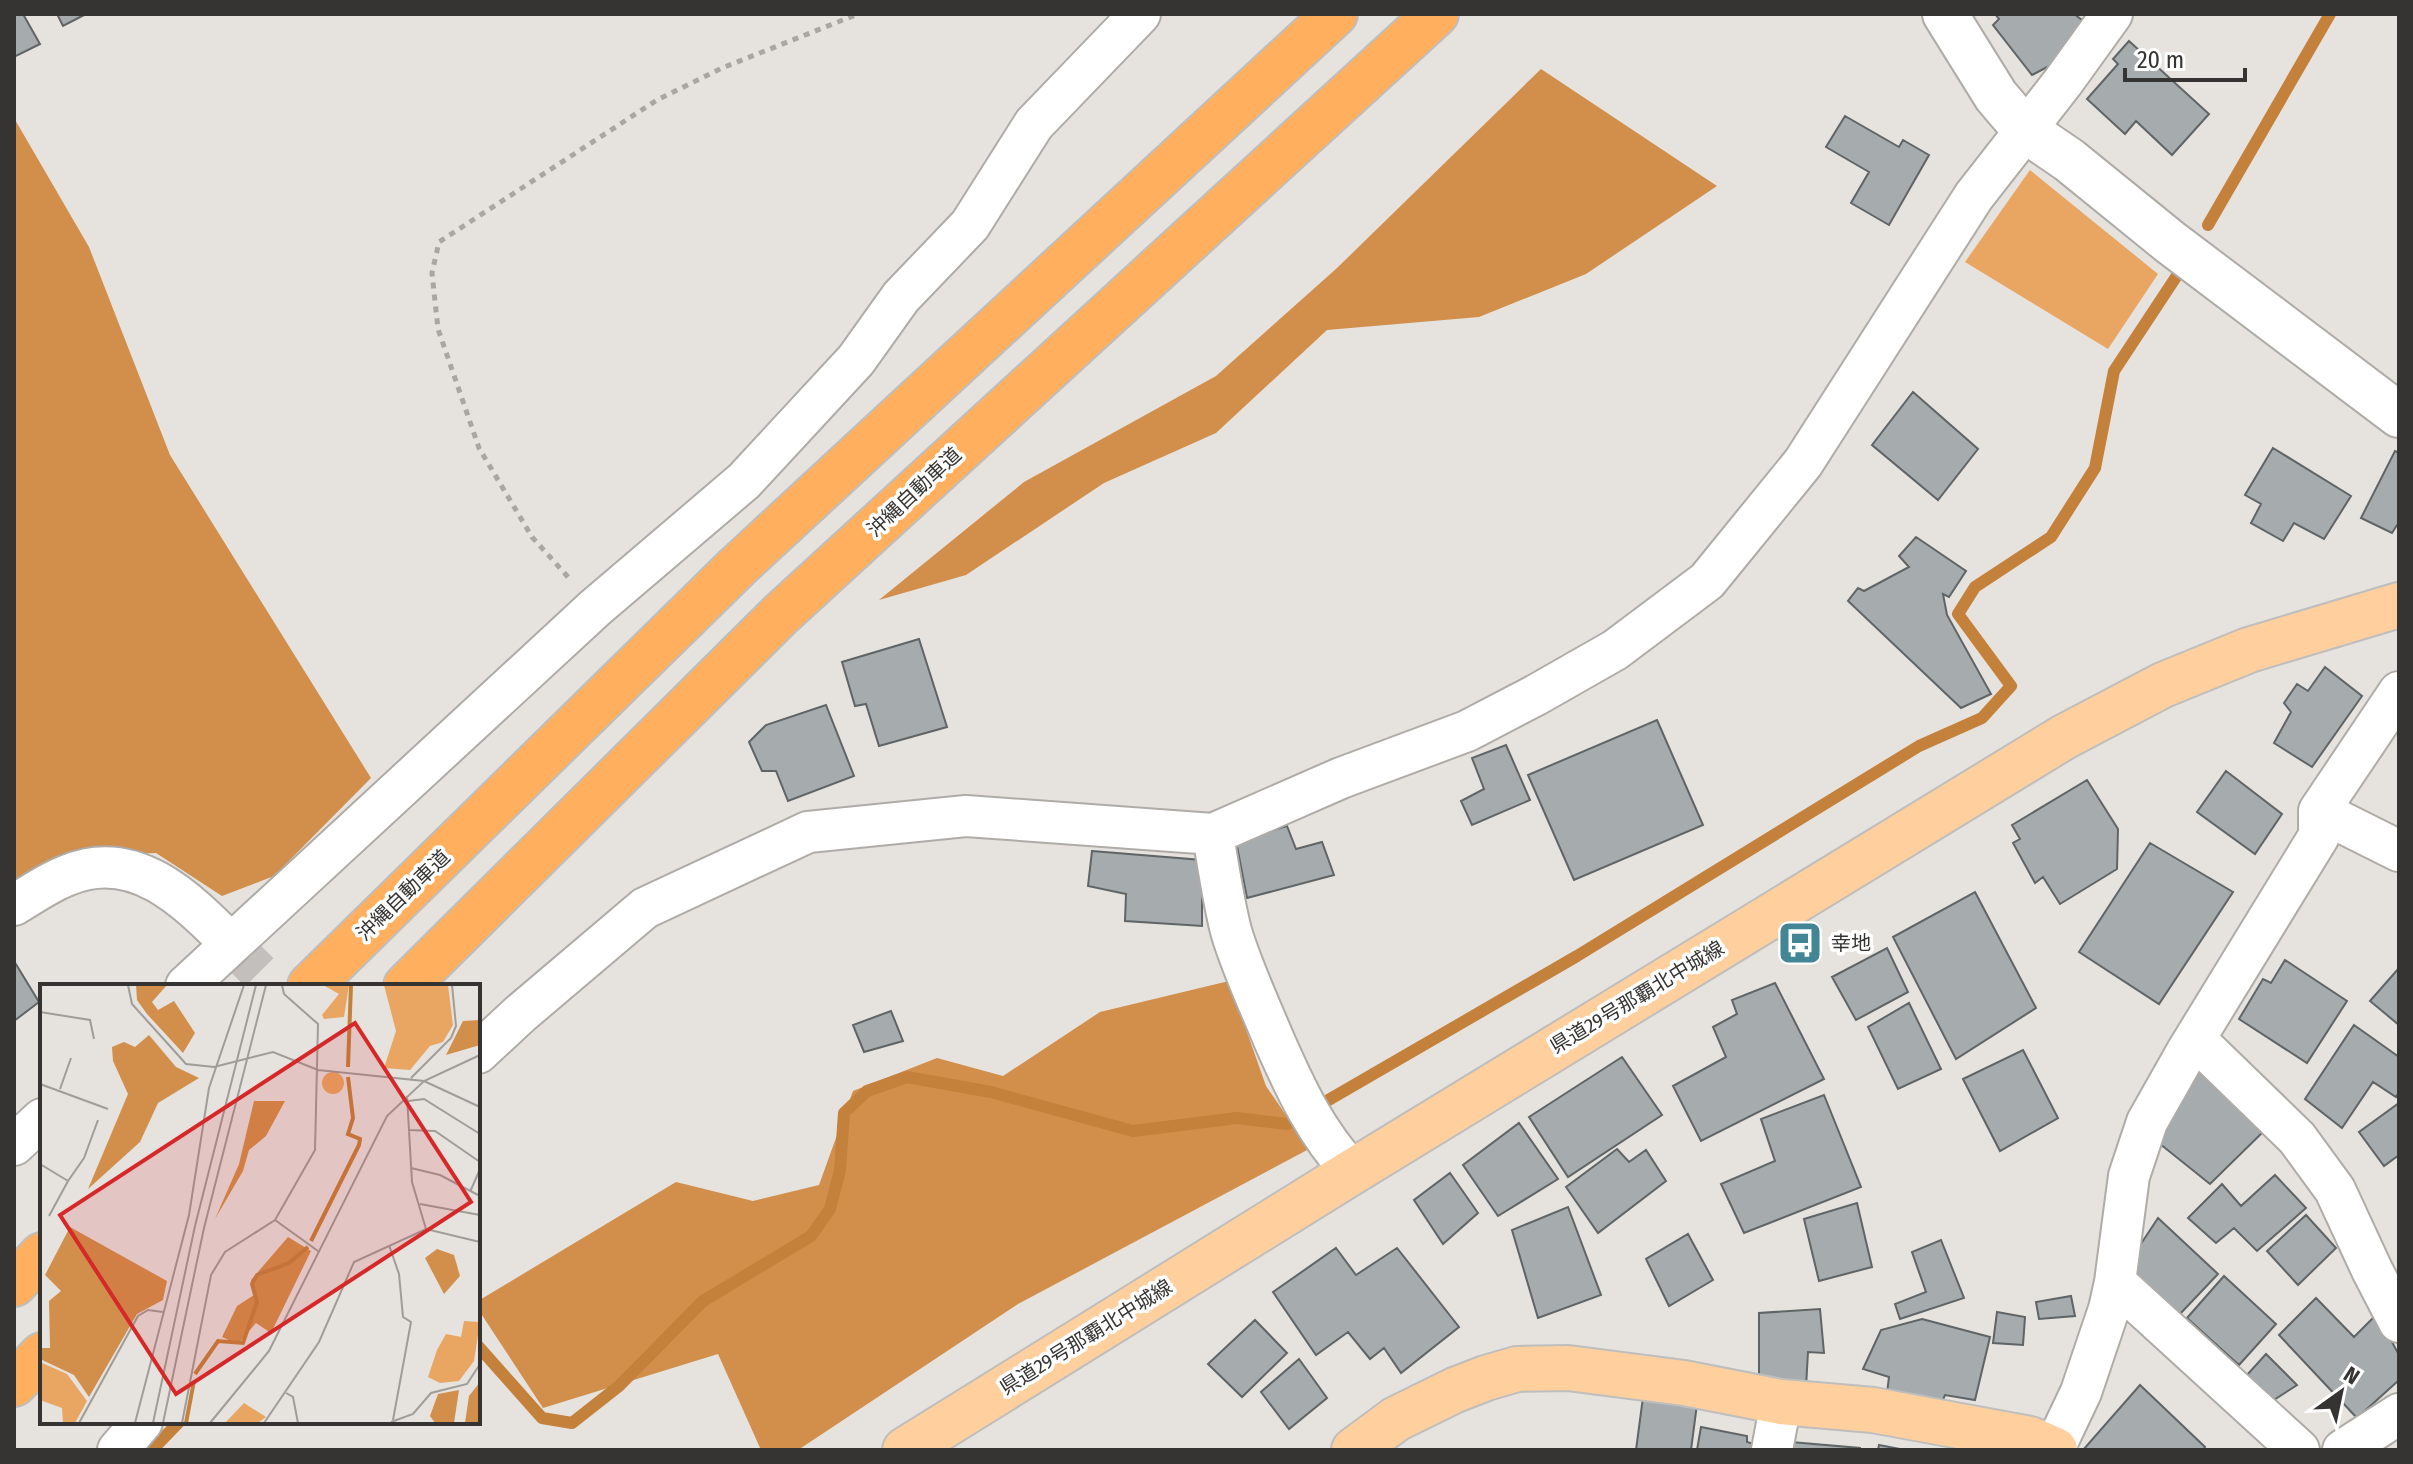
<svg xmlns="http://www.w3.org/2000/svg" width="2413" height="1464" font-family="'Fira Sans Condensed','Noto Sans JP',sans-serif">
<style>
.green{fill:#e9a662}
.forest{fill:#d18f4b}
.lines{fill:none;stroke-linecap:round;stroke-linejoin:round}
.stream{stroke:#c3813c;stroke-width:12}
.building{fill:#a6acae;stroke:#5f6466;stroke-width:2}
.minor-tunnel{stroke:#c3bfbc;stroke-width:40;stroke-dasharray:40 20;stroke-linecap:butt}
.minor-casing{stroke:#afaba7;stroke-width:44}
.tertiary-casing{stroke:#afaba7;stroke-width:48}
.primary-casing{stroke:#bebebd;stroke-width:48}
.motorway-casing{stroke:#bebebd;stroke-width:48}
.path{stroke:#aaa7a3;stroke-width:5;stroke-dasharray:6 6;stroke-linecap:butt}
.minor{stroke:#fff;stroke-width:40}
.tertiary{stroke:#fff;stroke-width:44}
.primary{stroke:#ffcf9e;stroke-width:44}
.motorway{stroke:#ffaf5d;stroke-width:44}
.labels{text-anchor:middle;dominant-baseline:central;stroke-width:7;stroke-linejoin:round;paint-order:stroke}
.street-label{font-size:20px;fill:#353432;stroke:#fff}
.poi-label{font-size:20px;fill:#353432;stroke:#fff;text-anchor:start}
.inset-river{fill:none;stroke:#c3813c;stroke-width:4}
.inset-road{fill:none;stroke:#9f9c99;stroke-width:2}
.view{fill:#d62828;fill-opacity:0.15;stroke:#d62828;stroke-width:4}
.inset-edge{fill:none;stroke:#353432;stroke-width:4}
</style>
<rect width="100%" height="100%" fill="#e6e2de"/>
<path class="green" d="M2030,170L2158,274L2108,349L1965,262Z"/>
<path class="forest" d="M1541,69L1717,186L1586,274L1479,317L1327,330L1216,433L1104,483L966,575L879,600L1024,482L1216,376L1337,268Z
M14,118L89,247L170,455L371,778L274,876L222,896L156,853L71,856L14,886Z
M1229,981L1266,1086L1309,1149L1018,1304L798,1450H761L718,1354L543,1408L478,1309V1301L676,1182L753,1201L819,1185L853,1091L937,1058L1003,1076L1100,1012Z"/>
<g class="lines">
<path class="stream" d="M2208,225L2330,14
M478,1346L542,1418L572,1423L619,1386L703,1301L811,1236L830,1209L840,1170L844,1113L867,1091L907,1077L991,1092L1133,1131L1237,1118L1287,1124L1577,956L1919,746L1982,718L2011,686L1958,614L1975,587L2051,537L2095,468L2114,371L2176,277
M152,1450L179,1422"/>
</g>
<path class="building" d="M14,14H23L40,44L14,57Z
M57,14H86L63,26Z
M1995,14H2074L2086,23L2055,63L2032,75L1993,25L1999,19Z
M2129,41L2209,114L2172,155L2136,121L2125,134L2087,99L2118,64L2113,59Z
M1845,116L1899,147L1903,140L1929,155L1889,225L1851,203L1869,172L1826,147Z
M1913,392L1978,449L1938,500L1872,445Z
M2273,448L2351,496L2324,539L2294,523L2283,541L2251,523L2261,504L2245,495Z
M2395,451L2399,453V522L2392,533L2361,518Z
M1916,537L1966,571L1949,597L1943,594L1947,615L1991,694L1961,708L1848,601L1858,588L1864,591L1909,567L1899,556Z
M919,639L947,727L879,746L866,704L855,706L842,662Z
M2325,667L2362,696L2312,767L2274,743L2291,712L2284,703L2297,684L2308,691Z
M826,705L854,776L788,801L776,771H762L749,742L766,725Z
M1657,720L1703,825L1574,880L1528,775Z
M1506,745L1530,800L1472,825L1461,801L1484,789L1472,758Z
M2226,771L2282,814L2255,854L2197,812Z
M2087,780L2118,829L2117,869L2060,904L2043,877L2035,883L2013,843L2020,839L2012,825Z
M1287,826L1296,849L1322,842L1334,875L1247,898L1236,841Z
M2150,843L2233,892L2159,1004L2079,952Z
M1092,851L1202,860V926L1125,921L1126,894L1088,886Z
M1975,892L2036,1008L1956,1059L1893,937Z
M1887,948L1908,992L1856,1020L1832,977Z
M2285,960L2347,1001L2307,1063L2239,1019L2263,979L2271,983Z
M14,961L39,1002L14,1021Z
M2399,968V1025L2370,1001Z
M1775,983L1824,1079L1701,1141L1673,1086L1726,1057L1713,1027L1737,1014L1732,1000Z
M1909,1003L1941,1069L1898,1089L1868,1027Z
M891,1011L903,1041L864,1052L853,1025Z
M2354,1025L2399,1057V1092L2396,1097L2373,1082L2342,1128L2305,1099Z
M2023,1050L2058,1118L2000,1151L1963,1079Z
M1622,1057L1662,1115L1568,1177L1529,1117Z
M2202,1068L2267,1128L2210,1184L2160,1144L2177,1094Z
M1824,1095L1861,1187L1744,1233L1721,1184L1775,1161L1761,1119Z
M2399,1103V1155L2384,1166L2359,1132Z
M1519,1123L1558,1179L1498,1216L1463,1165Z
M1617,1149L1629,1162L1646,1150L1666,1181L1598,1233L1566,1187Z
M1450,1173L1478,1213L1443,1244L1414,1200Z
M2275,1175L2306,1208L2257,1251L2234,1228L2216,1243L2188,1218L2222,1184L2241,1206Z
M1857,1203L1872,1267L1819,1281L1804,1219Z
M1568,1207L1601,1295L1538,1318L1512,1230Z
M2306,1215L2336,1248L2298,1285L2267,1251Z
M2158,1218L2218,1274L2179,1315L2127,1265Z
M1688,1234L1713,1280L1669,1306L1646,1259Z
M1941,1240L1964,1298L1900,1319L1895,1304L1926,1292L1912,1252Z
M1336,1248L1356,1275L1397,1248L1459,1327L1401,1373L1384,1348L1370,1359L1348,1332L1316,1355L1273,1292Z
M2224,1276L2276,1324L2239,1365L2187,1318Z
M2071,1296L2075,1316L2039,1319L2036,1302Z
M2316,1298L2354,1337L2377,1314L2399,1355V1380L2357,1418L2279,1335Z
M1820,1309L1824,1353L1808,1352L1806,1387L1759,1376V1313Z
M1997,1312L2025,1317L2023,1345L1993,1343Z
M1922,1319L1990,1337L1975,1400L1945,1395L1941,1404L1887,1393L1889,1377L1863,1369L1881,1330Z
M1255,1320L1287,1353L1242,1397L1208,1364Z
M2266,1354L2297,1385L2260,1409L2237,1386Z
M1299,1359L1327,1398L1289,1429L1261,1392Z
M2140,1385L2205,1447L2203,1450H2083Z
M1643,1397L1697,1404L1691,1450H1636Z
M1701,1427L1747,1436V1442L1765,1447L1764,1450H1697Z
M1791,1442L1860,1448V1450H1789Z
M1879,1445L1905,1450H1878Z"/>
<g class="lines">
<path class="minor-tunnel" d="M231,944L273,986"/>
<g class="minor-casing">
<path id="minor" d="M2319,811L2399,851
M1213,834C1218,866 1223,899 1231,931C1242,968 1259,1004 1274,1040C1296,1090 1315,1131 1352,1172
M14,905C31,895 49,882 68,875C135,847 187,900 231,944
M186,986L595,608L744,481L856,360L901,297L970,225L1034,124L1140,14
M2195,1039L2297,1138L2335,1190L2372,1270L2399,1322
M478,1053L520,1014L645,908L808,832L966,816L1213,834L1341,778L1467,731L1536,695L1615,650L1707,581L1803,463L1974,196L2063,82L2112,14
M14,1145L42,1119
M2115,1282L2299,1450
M2054,1449L2081,1392L2109,1309L2115,1282L2129,1176L2147,1122L2186,1053L2319,836V811L2399,692
M118,1450L142,1422
M1772,1450L1781,1402
M2343,1450L2399,1414"/>
</g>
<g class="tertiary-casing">
<path id="tertiary" d="M1945,14L1996,96L2025,130L2069,160L2170,242L2399,415"/>
</g>
<g class="primary-casing">
<path id="primary" d="M905,1450L1352,1172L2064,737L2163,685L2249,650L2399,605
M1354,1450L1396,1419L1455,1390L1486,1378L1517,1369L1568,1368L1684,1383L1781,1402L1873,1410L2030,1439L2055,1450"/>
</g>
<g class="motorway-casing">
<path id="motorway" d="M310,986L737,567L1335,14
M406,986L781,614L1436,14
M14,1284L42,1255
M14,1384L42,1355"/>
</g>
<path class="path" d="M568,577L532,537L479,448L438,329L432,273L439,242L657,100L722,68L858,14"/>
<use href="#minor" class="minor"/>
<use href="#tertiary" class="tertiary"/>
<use href="#primary" class="primary"/>
<use href="#motorway" class="motorway"/>
</g>
<defs>
<g id="bus-square" transform="scale(2.3)"><rect x="-9" y="-9" width="18" height="18" rx="4" fill="#428595" stroke="#fff"/><path d="M-5-6H5V4H4V6H2V4H-2V6H-4V4H-5ZM-3.5-4V0h7V-4ZM-3.5 1.2v1.5H-2V1.2ZM2 1.2v1.5H3.5V1.2Z" fill="#fff"/></g>
</defs>
<g fill-rule="evenodd">
<use href="#bus-square" x="1800" y="943"/>
</g>
<g class="labels">
<g class="street-label">
<text transform="translate(914 492) rotate(-43)">沖縄自動車道</text>
<text transform="translate(403 895) rotate(-44)">沖縄自動車道</text>
<text transform="translate(1637 997) rotate(-31)">県道29号那覇北中城線</text>
<text transform="translate(1086 1337) rotate(-32)">県道29号那覇北中城線</text>
</g>
<g class="poi-label">
<text x="1831" y="943">幸地</text>
</g>
</g>
<g transform="translate(40 984)">
<rect width="440" height="440" fill="#e6e2de"/>
<path d="M283,1H309L304,33L284,35L282,31L299,10ZM344,1H408L413,41L403,58L390,62L370,86L344,84L356,47ZM282 99a11 11 0 1 1 22 0a11 11 0 1 1-22 0ZM424,337L440,338L434,377L419,397L400,399L388,393L397,366L406,350L421,353ZM0,378L27,390L47,417L35,439H23L22,424L0,416ZM204,419L226,433L218,439H185Z" fill="#e9a662"/>
<path d="M96,1H127L112,18L118,26L134,17L155,49L143,69L107,30L97,16ZM440,36V61L406,71L423,37ZM109,51L136,83L159,94L118,119L100,158L48,205L88,110L73,77L72,63L84,58L95,63ZM214,117H245L226,152L209,166L203,187L175,235L199,180ZM30,243L127,297L123,316L97,330L49,413L34,391L0,375V364H10L9,317L21,307L5,291ZM248,253L271,267L231,349L216,339L198,360L182,353L197,322L214,311L211,296ZM397,265L414,271L420,292L404,310L385,274ZM440,398V439H425L429,412ZM419,406L414,439H395L390,432L398,410Z" fill="#d18f4b"/>
<path class="inset-river" d="M308,83L311,1M271,257L319,161L320,155L308,150L313,134L308,93M155,390L178,357L203,359L217,318L212,300L217,291L249,279L268,263M146,439L154,397"/>
<path class="inset-road" d="M88,1L92,20L146,80L174,83L233,68L278,86L384,97L440,123M0,28L50,36L54,55M371,94L411,54L416,42L412,1M0,100L68,125M20,105L31,74M367,112L372,198L386,245M368,117L384,115L440,150M368,146L395,147L440,178M0,180L28,197L9,232M371,184L400,191L440,212M28,197L44,174L58,136M430,208L440,185M380,220L440,231M235,236L278,267M349,261L359,290L363,333L371,338L353,436M246,409L253,413L258,439M351,438L373,430L391,409L427,400L440,380M39,439L98,332L108,326L123,328M95,439L149,231L169,104L204,1M113,439L155,242L216,1M123,439L164,244L226,1M142,439L171,291L185,268L235,236L275,166L278,40L244,10L242,1M170,439L229,367L347,132L384,97L440,71M224,439L279,358L314,278L386,245L440,258"/>
<path class="view" d="M315,39L431,218L136,410L20,231Z"/>
<rect width="440" height="440" class="inset-edge"/>
</g>
<rect width="2413" height="1464" fill="none" stroke="#353432" stroke-width="32"/>
<g transform="translate(2341 1392) rotate(33)" stroke="#ffffff" stroke-width="6" paint-order="stroke">
<path d="M0-6L14 30L0 20L-14 30Z" fill="#353432"/>
<text y="-12" font-size="22" font-weight="bold" text-anchor="middle" fill="#353432">N</text>
</g>
<path d="M2125 68v12h120v-12" fill="none" stroke="#353432" stroke-width="4"/>
<text x="2137" y="68" font-size="24" fill="#353432" stroke="#ffffff" stroke-width="6" paint-order="stroke">20 m</text>
</svg>
